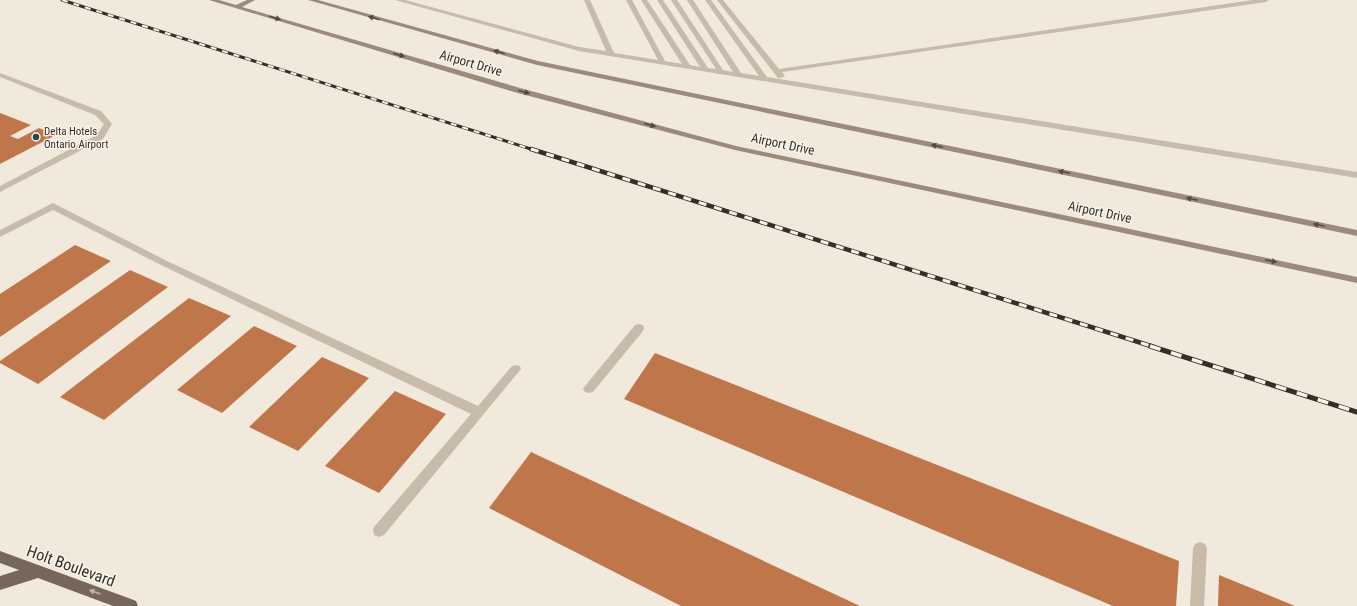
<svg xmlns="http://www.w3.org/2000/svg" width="1357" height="606" font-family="'Roboto Condensed',sans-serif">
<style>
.building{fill:#c0764b}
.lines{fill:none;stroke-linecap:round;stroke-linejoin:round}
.service{fill:#c8bba9;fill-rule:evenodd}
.secondary{fill:#9c8b7a;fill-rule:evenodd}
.primary{fill:#77675a;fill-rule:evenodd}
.rail-far2-casing{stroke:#362e28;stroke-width:3}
.rail-far1-casing{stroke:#362e28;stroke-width:4.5}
.rail-casing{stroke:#362e28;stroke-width:5}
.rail-far2{stroke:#f9f3e9;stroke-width:2;stroke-dasharray:6;stroke-linecap:butt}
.rail-far1{stroke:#f9f3e9;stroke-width:3;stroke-dasharray:8;stroke-linecap:butt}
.rail{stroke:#f9f3e9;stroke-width:3.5;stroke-dasharray:11;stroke-linecap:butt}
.oneway{fill:#554a41}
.oneway2{fill:#beb4a9}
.poi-dot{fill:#204b55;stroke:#f9f3e9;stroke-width:1.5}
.labels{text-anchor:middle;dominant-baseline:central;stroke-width:3;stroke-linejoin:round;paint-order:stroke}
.far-poi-label{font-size:11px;fill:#362e28;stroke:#f9f3e9;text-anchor:start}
.street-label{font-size:13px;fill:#362e28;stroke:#f9f3e9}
.near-street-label{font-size:16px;fill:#362e28;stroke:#f9f3e9}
</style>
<rect width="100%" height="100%" fill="#f1eadc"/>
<path class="building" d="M0,113L31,125L10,136L18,139L39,128L56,135L0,164Z
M75,245L111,261L0,337V294Z
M130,270L168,287L38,384L0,363V361Z
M189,298L231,316L104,420L60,397Z
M254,326L297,346L222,413L177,390Z
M655,353L1179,561L1176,606H1113L624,399Z
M322,357L369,378L298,451L249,427Z
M395,391L446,414L379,493L325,466Z
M531,452L860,606H681L489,508Z
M1219,575L1295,606H1218Z"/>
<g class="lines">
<path class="service" d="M395,0H405L579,47L606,51L584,0H590L614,53L658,60L626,0H632L665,61L682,64L641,0H647L690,65L700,67L657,0H663L708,68L716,69L671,0H677L723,70L733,72L687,0H693L741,73L759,76L705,0H711L767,77L1357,172V178L579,51Z
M717,0H723L779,69L1253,0H1269L1266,2L782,72L785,76L781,78H778Z
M0,73L101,111L112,124L103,139L0,192V186L97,135L104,124L95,115L0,77Z
M53,203L167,261L478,406L512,366L516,365L520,366L521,369L384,535L379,537L374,535L373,531L374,527L471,414L161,265L53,210L0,237V230Z
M639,324L643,325L644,328L643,331L593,392L589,393L585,392L583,389L585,386L635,325Z
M1200,542L1205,544L1207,548L1204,606H1190L1193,548L1195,544Z"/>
<path class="secondary" d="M209,0H219L236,5L247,0H255L242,7L520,88L736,146L1357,277V283L735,150L514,92Z
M308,0H318L538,61L1357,230V236L537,65Z"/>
<path class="primary" d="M0,551L131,599L136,601L138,606H113L38,578L0,590V576L19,570L0,563Z"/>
<g class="rail-far2-casing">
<path id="rail-far2" d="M62,0L534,150"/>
</g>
<g class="rail-far1-casing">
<path id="rail-far1" d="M531,149L1154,347"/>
</g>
<g class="rail-casing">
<path id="rail" d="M1150,346L1357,412"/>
</g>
<use href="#rail-far2" class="rail-far2"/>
<use href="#rail-far1" class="rail-far1"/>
<use href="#rail" class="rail"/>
</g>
<defs><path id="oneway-solid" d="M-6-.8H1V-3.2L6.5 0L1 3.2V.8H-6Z"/></defs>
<g class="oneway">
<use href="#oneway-solid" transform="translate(275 18) rotate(16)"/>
<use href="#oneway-solid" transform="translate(374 18) rotate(-164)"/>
<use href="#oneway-solid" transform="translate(499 52) rotate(-164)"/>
<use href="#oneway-solid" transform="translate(399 55) rotate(16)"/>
<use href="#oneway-solid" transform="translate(524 92) rotate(15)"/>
<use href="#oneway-solid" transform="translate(650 125) rotate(15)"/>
<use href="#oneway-solid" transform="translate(937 146) rotate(-168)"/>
<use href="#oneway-solid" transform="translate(1064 172) rotate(-168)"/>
<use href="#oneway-solid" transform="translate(1192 199) rotate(-168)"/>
<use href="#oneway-solid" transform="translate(1319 225) rotate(-168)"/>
<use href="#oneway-solid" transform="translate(1271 261) rotate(12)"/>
</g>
<use class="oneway2" href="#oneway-solid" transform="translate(95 592) rotate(-160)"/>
<circle class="poi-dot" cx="36" cy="137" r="4"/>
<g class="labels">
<g class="far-poi-label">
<text x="44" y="131">Delta Hotels<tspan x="44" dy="13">Ontario Airport</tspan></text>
</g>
<g class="street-label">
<text transform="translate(471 63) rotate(16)">Airport Drive</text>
<text transform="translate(783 144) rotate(12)">Airport Drive</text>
<text transform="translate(1100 212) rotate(12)">Airport Drive</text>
</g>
<g class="near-street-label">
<text transform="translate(71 566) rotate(20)">Holt Boulevard</text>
</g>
</g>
</svg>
